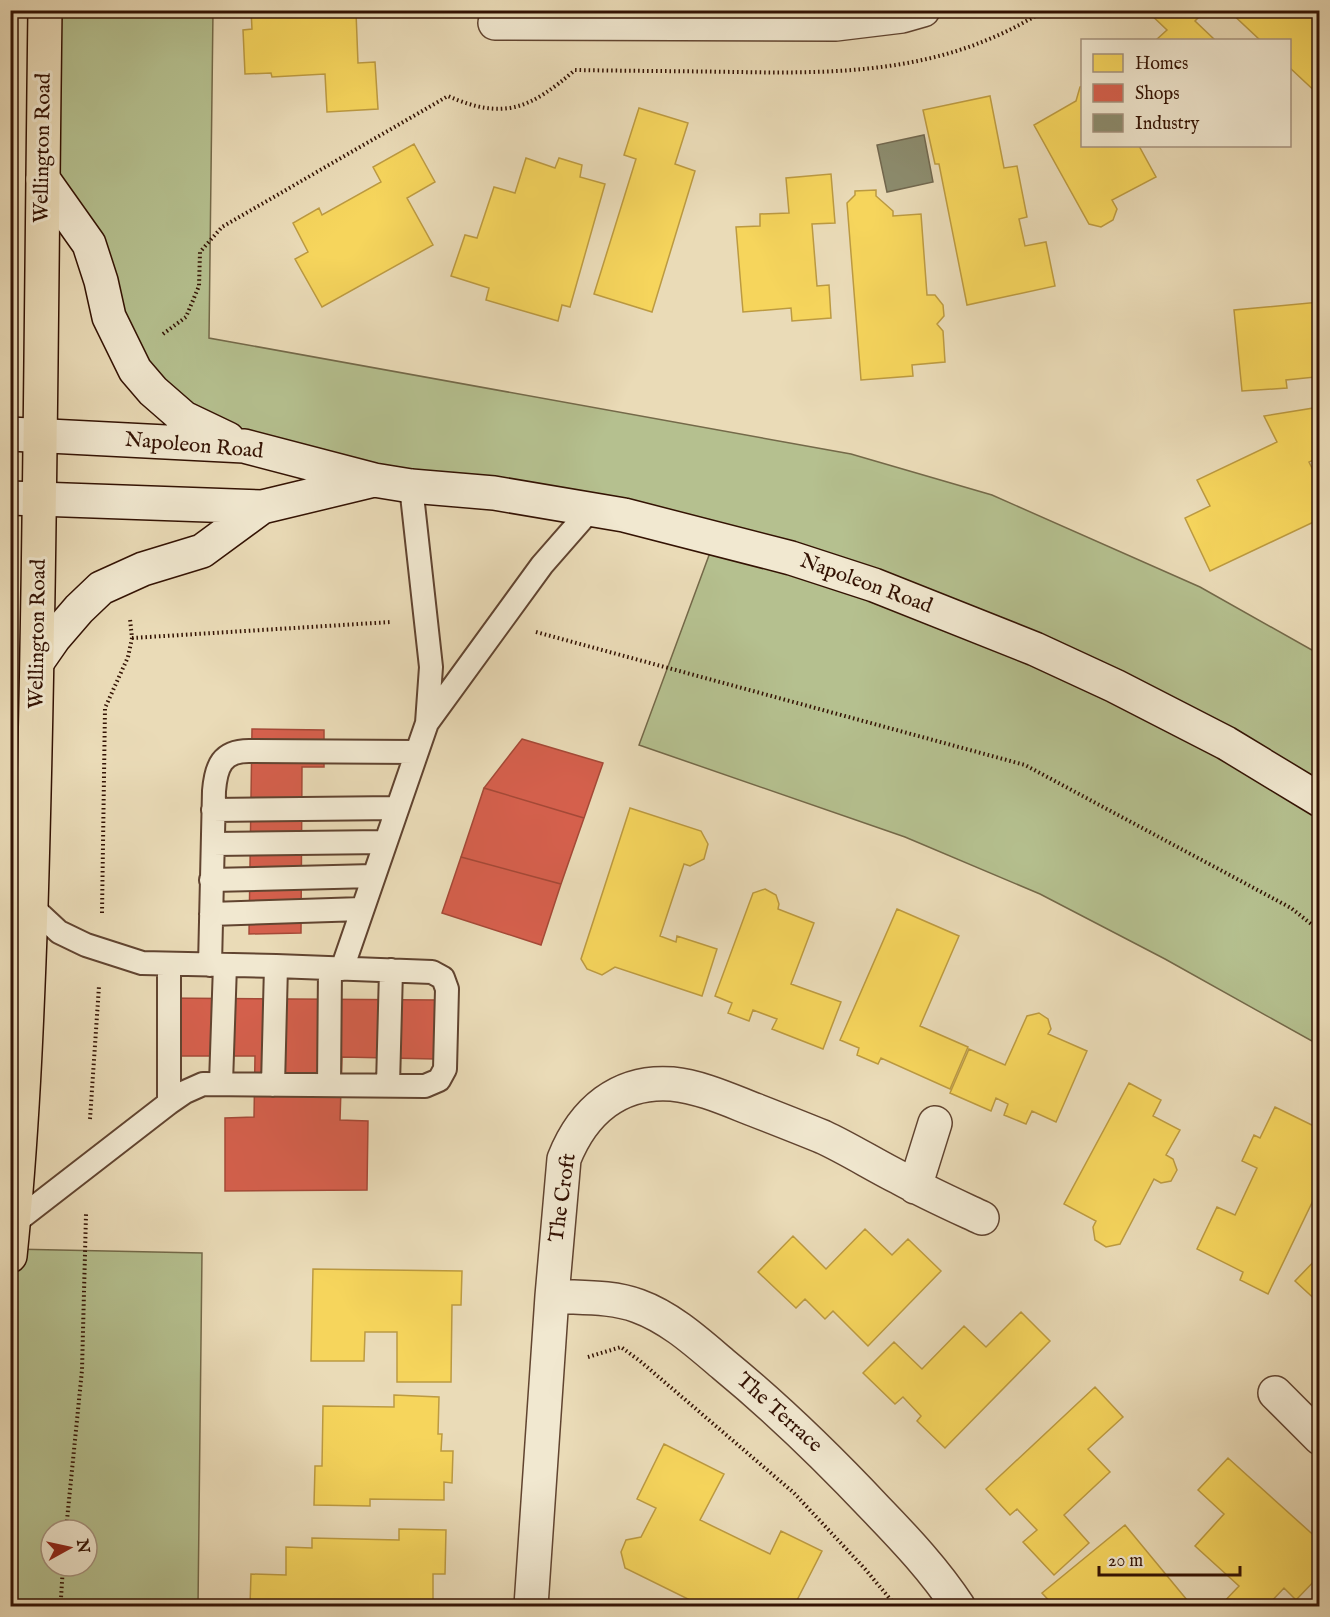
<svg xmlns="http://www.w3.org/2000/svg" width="1330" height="1617" font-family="'IM FELL English',serif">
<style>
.green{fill:#b5c08f;stroke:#746949;stroke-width:1.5;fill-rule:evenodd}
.homes{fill:#f6d55c;stroke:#bc9a41;stroke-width:1.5}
.shops{fill:#d6604d;stroke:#a54937;stroke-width:1.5}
.industry{fill:#8c8c6e;stroke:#71674e;stroke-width:1.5}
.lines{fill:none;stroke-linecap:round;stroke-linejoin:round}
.service-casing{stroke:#614430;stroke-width:26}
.minor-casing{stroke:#614430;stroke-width:36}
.secondary-casing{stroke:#331203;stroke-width:36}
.primary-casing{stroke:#331203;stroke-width:36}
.path{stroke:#331203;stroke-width:4;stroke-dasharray:1.5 3;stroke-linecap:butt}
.service{stroke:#f1e8d0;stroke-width:22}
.minor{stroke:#f1e8d0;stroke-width:33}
.secondary{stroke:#f1e8d0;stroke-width:33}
.primary{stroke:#eadbb7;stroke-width:33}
.labels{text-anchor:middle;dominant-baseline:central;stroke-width:6;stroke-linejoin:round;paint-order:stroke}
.street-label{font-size:21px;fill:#331203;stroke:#f1e8d0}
</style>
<rect width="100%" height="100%" fill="#eadbb7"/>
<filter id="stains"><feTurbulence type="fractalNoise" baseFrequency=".00333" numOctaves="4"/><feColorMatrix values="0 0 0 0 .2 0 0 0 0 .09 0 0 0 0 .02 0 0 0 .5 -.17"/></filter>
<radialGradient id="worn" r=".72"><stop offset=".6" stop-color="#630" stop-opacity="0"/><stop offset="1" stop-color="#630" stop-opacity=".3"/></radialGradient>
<path class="green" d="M45,11H213L209,338L851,454L992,495L1200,587L1319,654V1045L1165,959L1040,894L905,837L639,745L715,539L264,451L135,370L43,179Z
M11,1249L202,1253L198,1606H11ZM51,1530H87V1566H51Z"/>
<path class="homes" d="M251,10L356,12L358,63L375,62L378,109L327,112L325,74L272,77L271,73L245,74L243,30L252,29Z
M1146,10H1206L1195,21L1215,40H1156L1167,30Z
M1228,10H1320V96L1290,68V40H1260Z
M1082,86V146H1139L1156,177L1112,200L1117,209L1113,220L1101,227L1089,224L1034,125L1076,101L1080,87Z
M990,96L1004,168L1017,166L1027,217L1019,219L1025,246L1046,242L1055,286L967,305L939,164H935L923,110Z
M639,108L688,123L675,164L695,171L652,312L594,294L636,159L624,155Z
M414,144L435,182L407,198L433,245L322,307L295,259L308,252L293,223L319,208L322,215L381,182L373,167Z
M526,158L555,168L559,158L582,165L580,177L605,184L570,307L562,305L558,321L486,300L489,288L451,276L465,235L477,238L494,187L515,193Z
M831,174L835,223L812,224L817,286L829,285L831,318L792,321L791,308L743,312L736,227L760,226V214L789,213L786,178Z
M876,190V196L893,211V216L921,214L927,295H935L943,305L944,316L937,324L943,331L945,362L912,365L913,376L861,380L847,203L855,195V191Z
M1320,302V397H1317L1315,377L1286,380L1287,388L1242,391L1234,310Z
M1320,407V457L1309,462L1320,484V519L1210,571L1185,518L1210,506L1197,480L1277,442L1264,416Z
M630,808L701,831L708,844L704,859L690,866L684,864L660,936L676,942L677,936L717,949L702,996L615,967L602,975L587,969L581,959Z
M765,889L776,895L779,904L778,909L814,923L791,984L841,1002L823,1049L772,1029L777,1019L753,1010L749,1021L728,1013L732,1003L715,996L753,893Z
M897,909L959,936L920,1026L968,1047L950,1089L881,1058L878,1064L857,1055L859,1048L840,1040Z
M1039,1013L1048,1019L1051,1029L1048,1034L1087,1051L1056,1122L1032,1111L1026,1124L1004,1115L1008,1104L996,1098L991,1111L950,1093L969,1049L1005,1065L1027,1016Z
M1129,1083L1161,1100L1153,1116L1180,1130L1166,1155L1173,1159L1177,1170L1171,1181L1161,1183L1154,1179L1120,1244L1106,1247L1095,1240L1093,1227L1096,1221L1064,1204Z
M1275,1107L1320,1129V1186L1268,1294L1240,1280L1243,1272L1197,1249L1217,1207L1235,1215L1257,1168L1242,1161L1254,1135L1260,1138Z
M865,1229L892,1255L908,1239L941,1271L868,1346L833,1311L825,1319L805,1299L796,1308L758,1272L793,1236L826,1269Z
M1320,1255V1304L1295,1281Z
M313,1269L462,1271L461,1305H452L451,1382H397V1332H365L364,1361H311Z
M1021,1312L1050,1341L945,1448L917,1421L921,1416L903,1397L895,1404L863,1373L894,1342L922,1369L964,1326L986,1347Z
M1095,1387L1123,1417L1088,1449L1110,1472L1064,1515L1089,1543L1054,1575L1023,1542L1037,1530L1017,1509L1010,1515L986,1489Z
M394,1395L439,1397L438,1434H442L441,1451H453L452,1483L444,1482V1500L370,1499V1506L314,1505L315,1466H322L323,1406L394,1407Z
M664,1444L724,1474L700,1520L770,1554L781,1531L822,1551L794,1606H702L625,1568L621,1552L626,1540L641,1537L656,1508L637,1499Z
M1228,1458L1320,1541V1575L1296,1600L1284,1588L1268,1605L1270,1606H1220L1239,1586L1195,1546L1224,1514L1198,1490Z
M1125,1525L1192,1606H1054L1042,1593Z
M399,1529L446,1530L445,1574H433V1606H250L251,1574L286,1575V1547L312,1548V1538L399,1540Z"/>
<path class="shops" d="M252,729L324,730V767H302L301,933L249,934Z
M522,739L603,763L584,818L484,788Z
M484,788L584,818L561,884L461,857Z
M461,857L561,884L541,945L442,913Z
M159,998L437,1000L435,1059L342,1057L340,1120L368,1121L367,1190L225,1191V1118L254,1117L255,1056H159Z"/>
<path class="industry" d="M924,135L933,182L887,192L877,145Z"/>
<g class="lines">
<g class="service-casing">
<path id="service" d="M411,486L431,667L427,723
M213,810L397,808
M213,844L385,842
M211,880L373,876
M211,914L362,909
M169,964V1103
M210,965L214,791C216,766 222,751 249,751L416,752
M342,969L427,723L542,565L591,509
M221,1083L225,965
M273,1085L276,966
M329,1085L330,969
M388,1085L391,970
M14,1223L169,1103L185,1092L203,1084L425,1086L439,1080L445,1069L447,989L443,978L432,972L276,966L142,963L86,945L59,932L31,906"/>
</g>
<g class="minor-casing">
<path id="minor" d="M495,23L836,24L902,16L923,10
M915,1187L935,1123
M552,1296C580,1298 611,1296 638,1306C671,1318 698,1343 724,1365C780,1411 827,1457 876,1509C906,1540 935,1571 958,1606
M1275,1393L1320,1438
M531,1606L552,1296L564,1159C583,1111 619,1080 672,1084C701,1087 729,1100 755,1110C778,1119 801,1128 823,1137C849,1149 874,1165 900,1178C927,1193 954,1205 982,1218"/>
</g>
<g class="secondary-casing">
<path id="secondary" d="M43,179L89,244L101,281L109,317L135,370L153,391L184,418L228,439
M10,434L244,446L374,480L411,486L494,493L624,515L791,558L874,585L1035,649L1115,686L1226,743L1320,800
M10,498L262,507L370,481
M38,661L54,638L79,609L101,588L143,569L202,551L262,507"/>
</g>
<g class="primary-casing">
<path id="primary" d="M10,1256C22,1140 27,1022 31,906C40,607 41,309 45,10"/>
</g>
<path class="path" d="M163,334L186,317L199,286L200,252L222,227L448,96C504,121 531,108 575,70C629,71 682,71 736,72C847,74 947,72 1045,10
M536,632L1025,765L1291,908L1320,931
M132,638L391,622
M102,913L105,708L128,657L132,638L130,619
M90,1119L99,986
M588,1357L621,1347L640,1361L794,1493L865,1569L896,1606
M66,1530L82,1370L86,1214
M62,1606L61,1598L63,1566"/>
<use href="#service" class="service"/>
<use href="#minor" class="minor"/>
<use href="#secondary" class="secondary"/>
<use href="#primary" class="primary"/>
</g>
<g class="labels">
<g class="street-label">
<text transform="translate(43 148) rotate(-89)">Wellington Road</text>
<text transform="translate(194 446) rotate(5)">Napoleon Road</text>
<text transform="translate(866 584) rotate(20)">Napoleon Road</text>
<text transform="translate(38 634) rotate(-89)">Wellington Road</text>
<text transform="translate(563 1198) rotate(-82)">The Croft</text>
<text transform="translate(779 1413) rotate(42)">The Terrace</text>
</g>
</g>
<rect width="1330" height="1617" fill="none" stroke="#eadbb7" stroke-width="36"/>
<rect x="12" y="12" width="1306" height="1593" fill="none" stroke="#331203" stroke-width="3"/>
<rect x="18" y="18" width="1294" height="1581" fill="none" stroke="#331203" stroke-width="1.5"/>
<rect x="1081" y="39" width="210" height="108" fill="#f1e8d0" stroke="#a5927e" stroke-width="1.5"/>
<rect x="1093" y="54" width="30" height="18" fill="#f6d55c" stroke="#a5927e" stroke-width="1.5"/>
<text x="1135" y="69" font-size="18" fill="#331203">Homes</text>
<rect x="1093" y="84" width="30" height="18" fill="#d6604d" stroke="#a5927e" stroke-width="1.5"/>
<text x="1135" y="99" font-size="18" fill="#331203">Shops</text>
<rect x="1093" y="114" width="30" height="18" fill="#8c8c6e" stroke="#a5927e" stroke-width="1.5"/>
<text x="1135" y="129" font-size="18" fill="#331203">Industry</text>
<g transform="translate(69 1548) rotate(82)"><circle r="28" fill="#f1e8d0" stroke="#a5927e" stroke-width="1.5"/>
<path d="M0-4.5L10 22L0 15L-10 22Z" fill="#8f2418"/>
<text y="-9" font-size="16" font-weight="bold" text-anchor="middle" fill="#331203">N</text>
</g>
<path d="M1099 1566v9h141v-9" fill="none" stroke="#331203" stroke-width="3"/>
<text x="1108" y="1566" font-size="18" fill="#331203" stroke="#f1e8d0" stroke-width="4.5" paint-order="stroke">20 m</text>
<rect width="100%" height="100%" filter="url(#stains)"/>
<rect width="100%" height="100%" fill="url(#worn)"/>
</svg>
